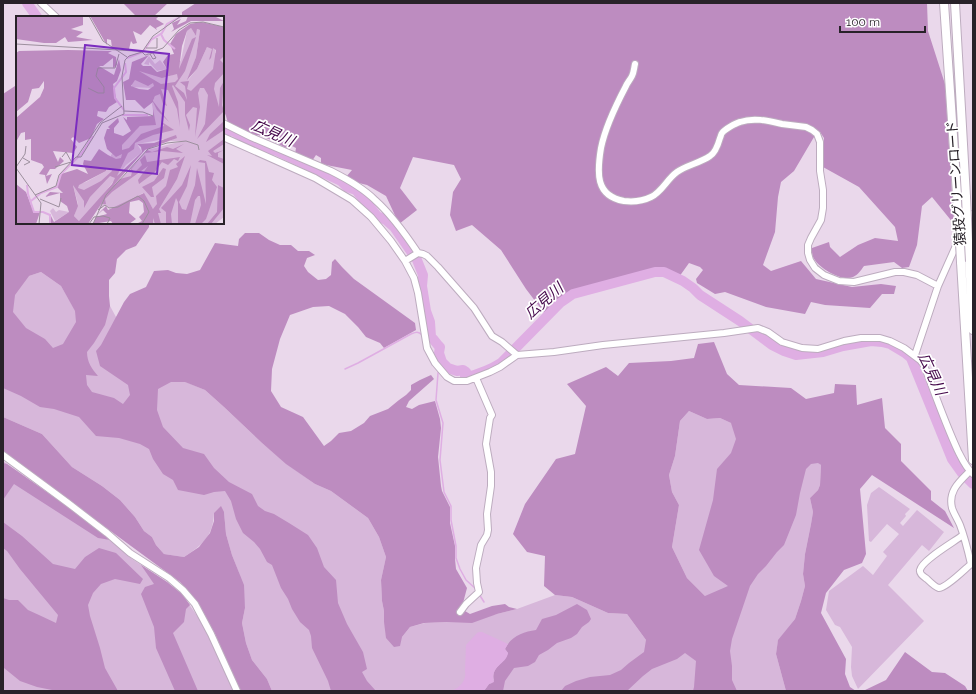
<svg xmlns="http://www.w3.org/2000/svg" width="976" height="694" font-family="Raleway,'Noto Sans JP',sans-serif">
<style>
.green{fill:#d7b7da}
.forest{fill:#bd8cc0;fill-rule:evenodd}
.water{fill:#dfaee3}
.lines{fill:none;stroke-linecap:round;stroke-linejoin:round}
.stream{stroke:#dfaee3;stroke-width:1.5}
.river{stroke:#dfaee3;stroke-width:10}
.minor-casing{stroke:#bdacbf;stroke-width:8}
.major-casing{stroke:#bdacbf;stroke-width:10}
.minor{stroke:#fff;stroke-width:6}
.major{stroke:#fff;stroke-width:8}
.major-bridge-casing{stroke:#bdacbf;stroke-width:10;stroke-linecap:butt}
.major-bridge{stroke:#fff;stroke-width:8}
.labels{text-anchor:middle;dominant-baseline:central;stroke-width:3.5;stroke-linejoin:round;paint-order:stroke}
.street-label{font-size:14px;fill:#282229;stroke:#fff}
.water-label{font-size:15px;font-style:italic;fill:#45084b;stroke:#fff}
.inset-river{fill:none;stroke:#dfaee3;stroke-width:2}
.inset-road{fill:none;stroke:#9c8f9d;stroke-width:1}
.view{fill:#7b2cbf;fill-opacity:0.15;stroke:#7b2cbf;stroke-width:2}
.inset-edge{fill:none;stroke:#282229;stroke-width:2}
</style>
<rect width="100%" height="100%" fill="#ead8eb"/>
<path class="green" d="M41,272L61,286L75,310L110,306L116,317L186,382L205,390L224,407L262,443L287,464L315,484L331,491L368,518L379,537L386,557L381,580L382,601L384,611V622L402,637L410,627L425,623L447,622L497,614L517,609L555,595L572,597L608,613L627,614L646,640L705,596L687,578L672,547L679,505L672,492L669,475L675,456L680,421L689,411L707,419L720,418L818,462L821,465L820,485L818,490L810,498L813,512L811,524L805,554L803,574L805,586L801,601L795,619L778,641L776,654L786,691H272L267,679L252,660L246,643L242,623L245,608L239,573L232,555L226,534L224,512L214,513C213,537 202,545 184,557L164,554L156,545L152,537L144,531L135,517L120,500L102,486L72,467L42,434L3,417V277L29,276Z
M3,461L61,502L111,540L132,559L167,582L182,594L213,639L235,691H3Z
M879,487L910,509L905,514L906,516L900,523L903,526L917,510L944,532L929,551L922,545L888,585L924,621L858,689L852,676L851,667L852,647L840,627L835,625L826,610L829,591L863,566L873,575L887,556L883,552L899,534L887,524L871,542L869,541L867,505L871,493Z"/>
<path class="forest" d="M121,3H168L153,17H137L123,3Z
M196,3H927L928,31L945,84L954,224L932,197L922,206L917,245L909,267L902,268L894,262L864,266C861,270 858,275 853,277C842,282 818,268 813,257C812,255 812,251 812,248L829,242L830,247L840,257L858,245L875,238L898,241L895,227L859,187L823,167L824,138L820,132L814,137L794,171L781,182L778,197L775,232L763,265L771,271L801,261L816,279L852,287L881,284L896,286L894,294H882L870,308L825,305L811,302L805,314L766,307L725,292L715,294L697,283L696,279L703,270L700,267L689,263L679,277L665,270L656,271L574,291L564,298L545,314L526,289L501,250L472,225L456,231L450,215L453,192L461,179L454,165L413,157L400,188L417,210L399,224L386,196L367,185L359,183L358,186L346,177L352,170L321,164V158L316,155L312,161L295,154L296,148L292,146L286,148L269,139L258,135L245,144L231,134L226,116L223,109V17H182V12Z
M15,86L17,87V223H149V227L136,246L126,250L117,259L115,273L109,280V296L110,306L105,325L94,343L87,352C87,362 92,369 98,376L86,375L87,385L92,392L114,398L123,404L130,395L128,385L100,366L96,351L101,345L124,302L130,294L146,287L154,271L168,270L176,273L187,274L200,270L215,243L238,246L239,239L245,233H259L269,240L280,245H291L298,251H309L315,255L307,258L304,266L308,272L318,280L326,279L331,275L332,262L335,259L342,267L354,279L415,323L416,330L384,348L380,343L366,337L358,327L345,314L329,306L313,307L290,315L280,339L272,369L271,391L281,407L303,417L324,446L331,441L339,433L351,431L364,423L370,416L388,409L399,400L406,395L411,390V385L420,380L431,375L434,379L409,401L406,407L412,409L419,405L435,401L440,419L441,428L438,457L441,486L442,491L450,507V523L455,546V559L456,569L467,588L463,603L465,611L470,614L492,606L505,604L509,607L517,609L497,614L472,623L447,622L424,623L410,627L402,637L400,646L394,647L386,638L384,622V611L382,601L381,580L386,557L379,537L368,518L331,491L315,484L286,464L262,443L224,407L205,390L185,382H171L158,389L157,410L163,427L183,448L204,454L214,468L229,482L252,494L258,506L265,511L274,514L289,523L308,535L317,548L324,567L336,580L338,603L347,624L363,652L367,669L362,672L367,681L376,691H331L328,681L312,648L311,636L309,630L300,622L292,609L288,599L281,588L272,565L267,562L260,549L254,542L243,533L236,519L231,501L225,491L214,492L204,495L178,490L173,480L163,474L153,459L149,449L140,444L119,438L96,436L79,417L54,409L40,407L21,396L3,388V328L4,327L3,325V305L4,303L3,285V94ZM41,272L61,286L75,311L76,322L63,344L53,348L45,339L26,328L13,312L15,295L29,276Z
M714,342L727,374L739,385L791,388L806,399L834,393L835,384L856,385L857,405L882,398L885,428L901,444V461L931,491V500L945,511L954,528L872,475L860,489L866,554L862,563L844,570L826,593L821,613L846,659L845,674L850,687L856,691H786L776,654L778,640L795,619L801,601L805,586L803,574L805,554L811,524L813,512L810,498L818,490L820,485L821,465L818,463L811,464L806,469L800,493L796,515L784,545L777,552L766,566L758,574L750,586L732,639L730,651L732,666V680L737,691H693L694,687L696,661L685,653L677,659L652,669L643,676L627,691H561L565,686L576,681L590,677L610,675L621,670L629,663L644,652L646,640L627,614L608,613L572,597L555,595L544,586L545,556L527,552L513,534L525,504L556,459L575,454L586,406L567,384L606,367L618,376L629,363L671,361L694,358L698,344ZM689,411L707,419L720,418L731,423L736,439L731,453L717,469L713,500L699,550L714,576L728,586L705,596L687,578L672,547L679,505L672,492L669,475L675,456L680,421Z
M3,417L42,434L72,467L102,486L120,500L135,517L144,531L152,537L156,545L164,554L184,557L199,547L210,533L214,521V513L221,506L224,512L226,534L232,555L244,585L245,608L242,623L246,643L252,660L267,679L272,691H240L215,634L197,602L180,582L3,452Z
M3,463L7,464L61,502L111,540L98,538L14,484L3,500Z
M3,522L22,536L53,564L75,569L85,557L99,548L116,553L143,579L140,584L115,579L101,584L93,593L88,605L90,616L100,648L105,668L118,691H53L52,690L37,687L20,681L4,668L3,598L9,600H18L28,610L39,615L56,623L58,615L34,586L20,569L7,551L3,548Z
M141,565L167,582L182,594L190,605L186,609L184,622L173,633L198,691H175L156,648L154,627L141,594L145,587L154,584Z
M577,604L587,610L591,619L589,622L582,627L577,634L571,638L557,643L548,650L539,655L535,662L528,666L514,668L505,681L503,691H484L489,684L492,683L494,680C490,668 505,663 508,653L505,649C511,636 523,632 536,630L542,619L556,615Z
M905,652L932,672L945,673L965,686L968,691H863L886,680Z"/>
<path class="water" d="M479,632H482L508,644L505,649L508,653C506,665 490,665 494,682L489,684L484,691H452C460,687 467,680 465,671L466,645L477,633Z"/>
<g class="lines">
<path class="stream" d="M345,369L358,363L411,334C416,332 418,331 422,335
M439,371L438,373L436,400L443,423L440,460L444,492L451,506V520L456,546V558L460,569L466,580L476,589
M479,594L484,602"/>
<path class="river" d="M27,3L37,17
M223,130L233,131L261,147L277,151L341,181L347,187L356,190L377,216L386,220L394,227L417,260L423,275L422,286L426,311L430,322L431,337C435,340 436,344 440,347L439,353L442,362L448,368L457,371L463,370L466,372L465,376L467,377C479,374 490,370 501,363L560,303L573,294L655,272H664L683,281L693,288L700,295L740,321L772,345L784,351L796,355L823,352L843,346L871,341L882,342L890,344L905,353L911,358L952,459L962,473L973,484"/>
<g class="minor-casing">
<path id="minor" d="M41,3L56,17
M635,64C634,68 634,72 632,76C630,80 627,83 626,86C616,105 605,128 601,148C597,172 595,196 624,201C633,202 643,201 651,197C662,192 667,179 677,172C687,165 700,163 710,156C715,153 718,145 720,138C721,136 721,134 722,133C725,129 736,123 740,122C754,117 769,121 782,124C790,125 798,126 806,127L812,130L817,134L820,142V171L823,190V208L821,220L811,238L808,245V253L810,260L815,268L824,275L839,281L854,282L895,272H904L917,275L938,286
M223,123L251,137L331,171C347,179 363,188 375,200C392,215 406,235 418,253
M223,137L315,178L352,200L371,217L391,241L405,261L414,278L418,293L427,348L435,363L447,377L454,381H467L490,372L500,367L517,355L554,352L603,345L724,333L758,328L768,332L782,342L802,348L818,349L844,341L861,338H880L890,341L904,348L920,360L924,365C935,394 945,423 958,451C962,459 966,468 973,474
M968,224L973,214
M405,261L418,253L423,254L427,256L438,267L474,308L492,336L502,342L517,355
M915,355L938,286L959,239
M3,455L68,503L107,533L130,553L169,578L183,590L195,604L211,634L237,691
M963,535C954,542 922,560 920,570C919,574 924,577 927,579C930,582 935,587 939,588C946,588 965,569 971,564C968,551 965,538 960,525C958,520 954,514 952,508C948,491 959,482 970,471
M460,612L466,604L479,592L477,583L476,568L481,545L487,535L488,530L487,514L491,486V472L486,444L490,418L492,415L476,378"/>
</g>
<g class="major-casing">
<path id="major" d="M944,3L959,224
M955,3L966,197
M968,241L973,330
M961,262L973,460"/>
</g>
<use href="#minor" class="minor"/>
<use href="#major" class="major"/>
<g class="major-bridge-casing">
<path id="major-bridge" d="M966,197L968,241
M959,224L961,262"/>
</g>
<use href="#major-bridge" class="major-bridge"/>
</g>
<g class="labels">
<g class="street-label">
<text transform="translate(956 183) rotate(-94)">猿投グリーンロード</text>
</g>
<g class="water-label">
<text transform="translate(273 133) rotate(24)">広見川</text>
<text transform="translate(544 301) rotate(-41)">広見川</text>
<text transform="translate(932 374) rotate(65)">広見川</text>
</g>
</g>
<g transform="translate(16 16)">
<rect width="208" height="208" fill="#ead8eb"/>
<path d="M175,12L180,20L181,13L184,14L180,41L172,64L181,53L191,31L200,32L199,37L208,40V201L199,208H137V193L127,177L103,190L94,192L89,189L82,193L89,181L131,134L167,125H154L160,121L121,128L126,136L110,149L72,198L63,205L58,200L62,188L57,169L70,166L90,155V147L95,143V139L124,110L139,108L136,88L139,80L136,72L116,71V66L123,54L151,61L156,59L165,44L171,15ZM133,40L139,48L144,44L151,53L141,55L133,46V49L128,48ZM37,192L40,196L43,194L53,196L39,205L34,195Z" fill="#d7b7da"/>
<path d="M0,0H67V9L55,13L67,16L60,21L77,24L52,26L49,21L40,27H28L0,23ZM74,0H143L140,3L148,8L140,12L141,14L134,9L125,19L117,15L121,27L117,28L115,25L113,33L96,32L95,24L91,23V29L89,26ZM172,0L200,1L208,5H175L155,16L158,13L156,7L165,3L161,9L170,5ZM185,6L208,11V40L204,44L208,48V57L199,67L198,73L203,91L204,72L208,65L206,89L208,95L181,123L189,108L192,79L188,72H184L182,77L184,91L179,121L181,92L177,91L170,99L174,109L173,115L169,99V86L157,69L156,70L162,86L164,111L161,93L152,74L145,73L151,90L147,88L144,78L139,80L137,85L153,106L141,94L137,86L128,93L119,84H110L107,66L113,63L116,46L133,39L125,48L127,50H135L141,56L151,53L147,46L152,39L158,38L154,28L160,18L174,8ZM175,12L180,20L181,13L184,14L180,41L171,64L181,53L191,31L196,33L193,44L195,42L197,32L200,34L197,53L175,75L171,73L173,65L164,66L169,70L171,84L168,77L159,70L169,55L180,21L176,23L163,53L166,30L171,15ZM123,55L146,62L161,58L162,63L159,66L145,68ZM119,64L132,70L137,67L138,70L132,74L123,73L115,70ZM52,34L96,35L92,37L100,41L101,49L97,52V42L87,50H83L98,59L103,43L105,54L101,65L97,68L101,86L93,91L90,96L82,95L81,100L88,103L81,108L75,122L63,127L57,121L55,123L61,131L57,137L37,135L42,146L44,141L48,145L39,153H34L30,160L36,158L31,168L29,159L23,158L28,151L26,148L15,144V123L9,124V116L5,117L0,126V102L24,81L28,72V65L23,72L16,73L12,86L0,96V37L3,35ZM137,93L140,109L124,110L106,129V134L113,132L125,118L148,110L146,106L158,114L137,119L119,127L118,133L112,137L101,160L126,136L125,131L121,128L138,127L160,119L161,122L129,134L98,169L104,163L115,160L116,156L114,155L123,144L115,153L119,156L126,149L124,144L129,139L131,146L164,141L162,145L158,143L152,149L146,146L138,157L123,168L122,164L132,150L96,176L89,183L90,188H85L97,170L72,208H34L35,200L38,206L53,196L51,190L44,185V177L29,181L34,176L47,177L41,171L45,158L61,153L72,158L67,148L68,144L75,145L83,133L92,139L100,143L105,142L106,138L100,141L91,133L88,122L91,113H94L92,111L102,102L103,106L98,112V117L107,120L115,115L107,101L111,104V101L137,100ZM90,152L96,153V155L85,165L68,174L62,172L63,169L90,155ZM94,160L99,162L96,168L63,205L58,200L62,190L57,169L68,185V192L74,181ZM208,105V114L190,126L194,118ZM208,123V128L197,135L199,137L208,134L202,137V141L208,143V148L191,139L196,140L192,135ZM168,128L160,133L167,137L146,135L129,137L131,134L136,136L151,131L157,133ZM169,140L161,163L143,193L145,197H142L145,208H139L137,202V208H120L126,205L123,201L128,196L127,187L123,184L114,186L113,197L120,203L113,208H97L95,205L77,208L80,201L91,198L87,194L80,200L90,190L92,194L128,177L137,193L141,188L140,180L150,170L154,154L162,151L160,148ZM184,144L190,145L193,156L198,157L196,164L201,171L190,203L185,208H179L185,189L184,180H182L179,184L174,208H162V186L160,182L155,198L156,208H150V196L145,192L166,169L175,149L171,170L163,186L166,193L170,194L179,169L181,152L190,188L189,147L182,146ZM147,152L150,153L148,162L136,171L138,181H135L126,171L138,165ZM0,168L10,176L18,197L24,196L20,208H0ZM202,169L208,172V192L195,208H191L201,196Z" fill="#bd8cc0" fill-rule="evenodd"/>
<path class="inset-river" d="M145,18L148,24L159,33M111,42L127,36L135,24L146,17L151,8L166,0M108,94L99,82L98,72L110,56L109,47M106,99H132M11,169L12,178L18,196H27L34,199V208M15,185L25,177L41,171L45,158L66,137L77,120"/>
<path class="inset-road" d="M73,0L87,25L111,41M0,28L136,36L147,32L163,14L174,7L187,6L208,11M130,32H141V22M126,36L129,39H130L132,38H134L136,37H137L140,42L137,43L134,38M72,72L82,77H88V71L80,60L82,52H99L103,38M108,95L127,96L137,100M46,141L50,136L55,145M61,141L84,107L106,90M7,142L14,146L8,149M0,151L9,138L10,130M39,151L55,146M0,152L25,187L23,208M19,179L40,170L43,159L60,141H65L86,107L108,98L106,60L109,44L113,40L126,36L137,20L165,0M24,183L43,191L45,182M82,194L89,189L93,192L102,191L122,180L128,185L133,196L126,208M73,208L78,201L87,200L94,202L91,208M77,208L90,179L132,133L151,127L170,125L182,129L183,134"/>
<path class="view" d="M69,29L153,38L141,158L56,149Z"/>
<rect width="208" height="208" class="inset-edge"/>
</g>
<rect width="976" height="694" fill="none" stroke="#282229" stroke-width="8"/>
<path d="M840 26v6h85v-6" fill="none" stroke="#282229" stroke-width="2"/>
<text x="846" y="26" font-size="12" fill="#282229" stroke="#ffffff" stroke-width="3" paint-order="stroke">100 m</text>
</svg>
